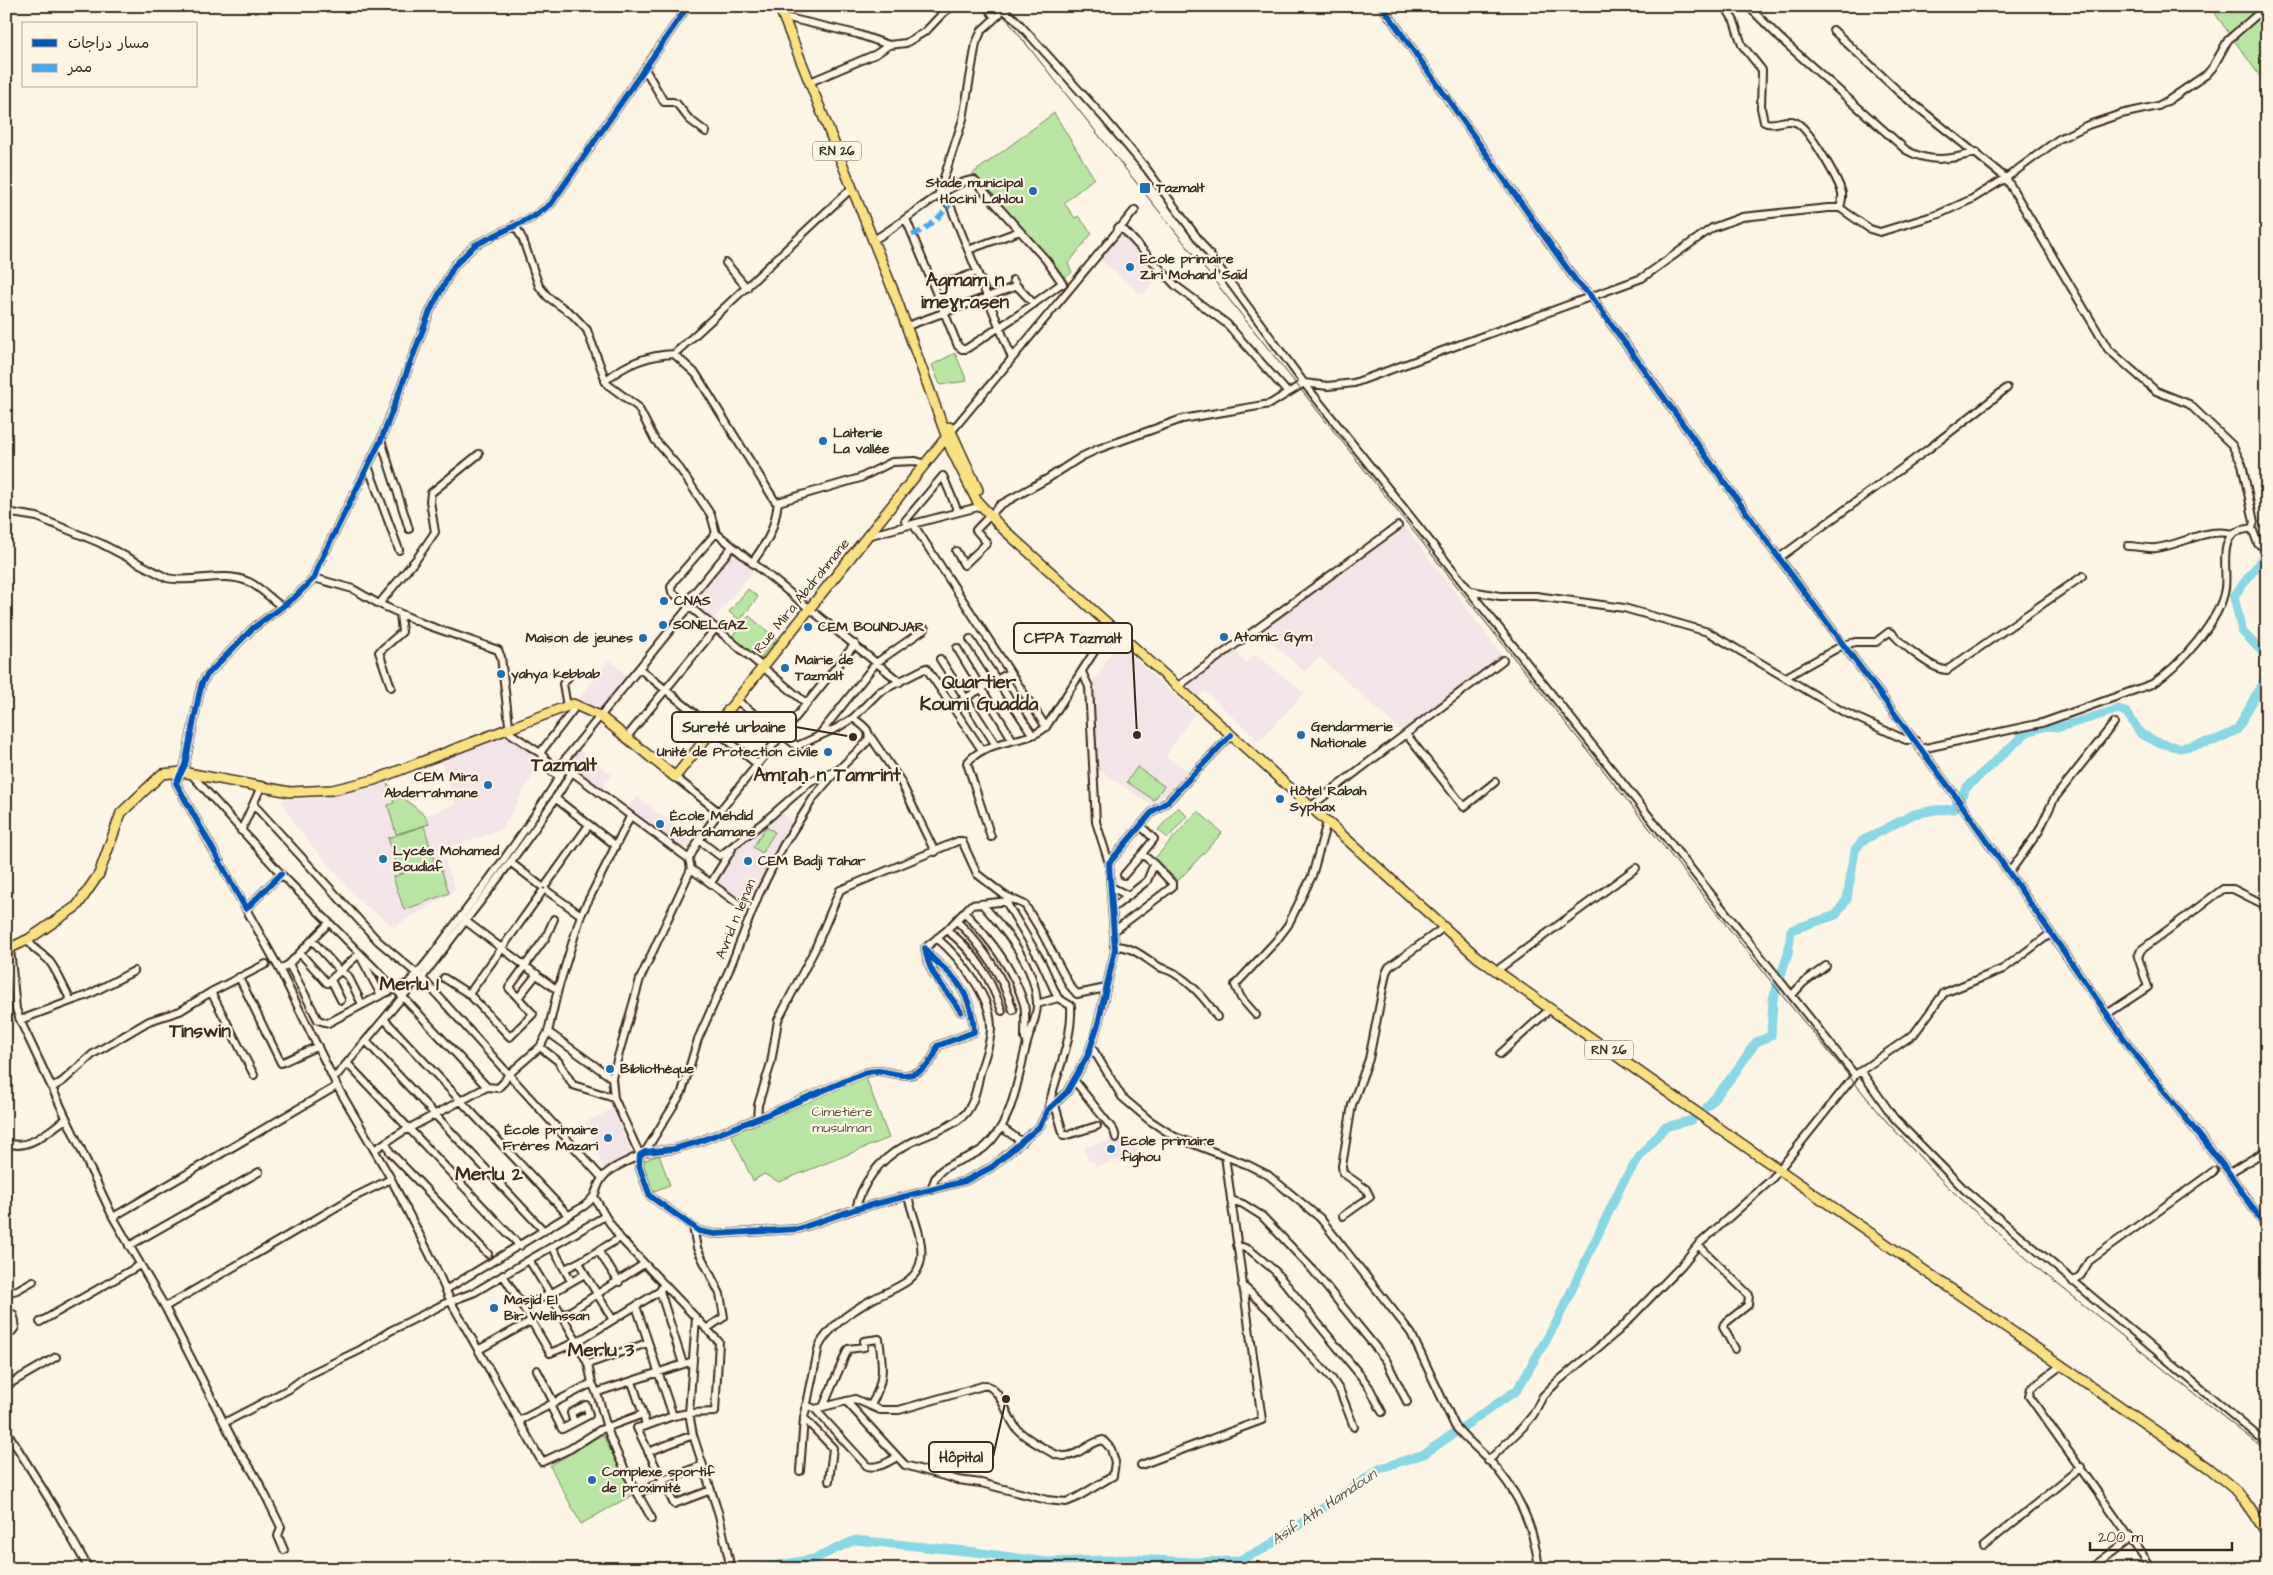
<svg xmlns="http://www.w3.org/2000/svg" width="2273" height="1575" font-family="'Architects Daughter','Playpen Sans Arabic',sans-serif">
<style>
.built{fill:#f2e4e7}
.green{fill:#b9e5a3;stroke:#7a8860}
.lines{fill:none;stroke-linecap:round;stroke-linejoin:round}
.river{stroke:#88d7e5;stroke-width:9}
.minor-casing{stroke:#3b2a1e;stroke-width:10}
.major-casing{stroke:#3b2a1e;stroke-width:12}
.minor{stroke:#fcf5e5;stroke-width:6}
.major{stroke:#f9e181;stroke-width:9}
.rail{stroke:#3b2a1e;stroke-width:1}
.quiet{stroke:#3fa9f5;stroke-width:5;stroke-dasharray:10 5;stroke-linecap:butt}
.cycleway-casing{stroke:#fcf5e5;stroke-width:9}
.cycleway{stroke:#0057b8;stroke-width:6}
.poi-dot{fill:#1f6fb2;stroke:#fcf5e5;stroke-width:2}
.labels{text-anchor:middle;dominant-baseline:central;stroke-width:4.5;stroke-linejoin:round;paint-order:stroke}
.shield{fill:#fcf5e5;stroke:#75675a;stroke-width:1}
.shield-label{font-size:12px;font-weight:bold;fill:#3b2a1e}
.poi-label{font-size:14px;font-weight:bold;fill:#3b2a1e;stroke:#fcf5e5;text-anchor:start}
.street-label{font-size:14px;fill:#3b2a1e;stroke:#fcf5e5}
.park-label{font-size:14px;fill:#5a593f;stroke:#fcf5e5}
.water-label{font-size:15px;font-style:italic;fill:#4e5550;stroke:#fcf5e5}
.district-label{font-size:19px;font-weight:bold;fill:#3b2a1e;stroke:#fcf5e5}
.leader{fill:none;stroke:#3b2a1e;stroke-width:2}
.callout-dot{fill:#3b2a1e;stroke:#fcf5e5;stroke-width:2}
.callout{fill:#fcf5e5;stroke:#3b2a1e;stroke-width:2}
.callout-label{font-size:15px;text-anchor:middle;font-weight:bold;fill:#3b2a1e}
</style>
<rect width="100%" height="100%" fill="#fcf5e5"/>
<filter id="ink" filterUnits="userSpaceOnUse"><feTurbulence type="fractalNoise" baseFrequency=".02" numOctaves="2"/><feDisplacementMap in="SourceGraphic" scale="10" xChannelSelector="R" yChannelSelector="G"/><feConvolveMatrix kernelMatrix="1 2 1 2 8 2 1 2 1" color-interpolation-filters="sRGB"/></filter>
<g filter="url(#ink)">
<path class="built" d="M1119,236H1122L1159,276L1144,294H1141L1099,259Z
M1401,521L1504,658L1404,733L1320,657L1304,671L1259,632Z
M732,550L756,568L712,621L689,604Z
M1118,643L1194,714L1166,756L1191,773L1167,797L1164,795L1153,806L1097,769L1092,683Z
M1234,649L1246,663L1255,654L1304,693L1259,741L1205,691L1199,697L1187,685Z
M609,660L628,676L602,709H599L579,698Z
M503,735L530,750L538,766L502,829L442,850L436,838L456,890L394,927L361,902L296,827L281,800L322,797L385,782L427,815L456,804L440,758Z
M579,749L612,775L601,789L568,763Z
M637,796L693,841L684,852L628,807Z
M782,812L791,822L748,906L715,884L731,853Z
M613,1109L631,1153L604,1169L585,1122Z
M1121,1135L1125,1140L1128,1138L1139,1152L1096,1167L1093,1160L1089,1161L1084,1147L1119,1138Z"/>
<path class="green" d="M2211,6H2267V86L2216,15Z
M1054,113L1094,178L1064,203L1075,218L1078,216L1092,233L1068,264L1072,272L1066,278L972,174Z
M955,353L967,381L940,385L932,365Z
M748,589L758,597L740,620L729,612Z
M749,616L777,639L759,660L732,636Z
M1137,767L1164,786L1154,800L1127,782Z
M387,784L425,816L429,824L396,834L388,805L394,803Z
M1178,807L1187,816L1168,838L1158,830Z
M1198,811L1222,833L1178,881L1154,859Z
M424,826L435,863L439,862L449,893L404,910L393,877L413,870L399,874L388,838Z
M766,827L775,832L762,853L753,847Z
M864,1073L889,1138L779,1182L764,1174L753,1181L730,1132Z
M659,1155L670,1185L651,1192L640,1162Z
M602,1434L634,1494L581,1524L550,1466Z"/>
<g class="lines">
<path class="river" d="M2267,544L2260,562L2234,596L2242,631L2267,657
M1707,1107L1732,1077L1756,1042L1771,1036L1773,999L1788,954L1791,930L1836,915L1847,899L1855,850L1862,841L1914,814L1935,810L1954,809L1966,788L2027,732L2046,726L2060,727L2070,724L2119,709L2127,713L2141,734L2157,742L2179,748L2191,746L2216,740L2237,730L2267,674
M757,1569L814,1559L855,1540L975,1552L1046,1562L1135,1559L1193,1562L1237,1561L1264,1549L1381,1468L1424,1454L1517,1390L1557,1321L1623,1182L1640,1156L1665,1127L1692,1120"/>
<g class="minor-casing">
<path id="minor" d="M938,6L943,13
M987,6L995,18
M1002,6L1004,10L982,30L976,43L963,119L938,196L950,205L1012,358
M1382,6L1576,281L1591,296L1779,558L1957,798L2132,1050L2229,1173L2267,1229
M1725,6L1734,21L1742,45L1762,70L1761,108L1764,122C1773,127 1785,118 1795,122C1808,126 1838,179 1842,193C1843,198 1841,203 1840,208
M1748,6L1782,40L1906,150C1928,163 1952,160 1976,152
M784,17L857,34L889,45
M1833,30L1900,93L2006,178L2108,349L2156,391L2189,404L2232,445L2242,464L2254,522L2252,528C2244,530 2233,530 2229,539C2222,553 2227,573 2225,588C2221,620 2179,667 2152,684L2042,723L1921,749
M645,69L664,102H673L677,104L689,119L706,132
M810,82L876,54L889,45L906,43L926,31L943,13L953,6
M906,219L958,346L962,349H966L1021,313L1062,283
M515,225L523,240L539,286L548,297L573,315L587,330L607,384L638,407L655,440L680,469L711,515L716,533L900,682
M1118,228L1125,231L1176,286L1227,324L1287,392
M873,240C898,228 950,180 974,180L1046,260L1063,284
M968,250L1020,231
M726,263L747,288
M947,280L953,281L977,272
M1017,286L1034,304
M910,325L1017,286L1013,280
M605,381C625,364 648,355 674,354
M1304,383L1328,386L1354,383L1642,278L1712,228L1742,217L1828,208H1840L1870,229L1880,232L1939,214L1972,199L2006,178L2059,139L2088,125L2121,114L2158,106L2169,100L2207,74L2213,67L2228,40L2267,6
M1304,383L1855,1075
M951,432L1135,210
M381,440L409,529
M368,466L399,550
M778,502L775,501L696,374L674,354C734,300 792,243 852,188
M6,512L37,517L100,543L167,578C193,584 223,570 249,582C260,587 271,599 281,606
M905,521L943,476L958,512
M913,524L1046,727
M2252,528L2258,544L2267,549
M716,533L675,580L671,587L672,592L806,703
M867,536L982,506
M2128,546C2137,546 2147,549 2156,548C2182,545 2206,527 2233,534
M956,551L964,565L987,543L976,530L1000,505L1047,479L1081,457L1098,449L1182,419L1270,404L1304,383L1146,168L1104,118L1015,19L1004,10
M1779,558L1927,450L2007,388
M752,563C769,539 774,531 778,502L860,478L892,462L916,461L925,464
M314,578L353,589L379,604L424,624L498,650L501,657L510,733L540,753L553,766
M1471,591L1500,596H1536L1624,608L1708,632L1842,711L1906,740H1915
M379,604L418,557L435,532L430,501L431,493L479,454
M685,604L732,547
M970,639L1032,734
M957,648L1012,739
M940,659L996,745
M640,669L757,764
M1082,672L1089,687L1096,822L1109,863
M1786,677L1843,645L1856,642H1876L1889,632L1892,633C1902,644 1932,670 1947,670L2083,576
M391,687L379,652L402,632L400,614
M1177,687L1398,526
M736,700L797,746L837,728L853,718L879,692L926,668L982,750
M567,706L563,684L569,676
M952,706L1010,672
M1406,734L1464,807L1495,782
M819,735L876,663L925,629
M870,736L900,780L935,852
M626,738L715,629
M540,753L573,710V704
M562,763L689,607
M560,766L554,765L552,772L557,775L562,772
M191,774L281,874L403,997L487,1087L498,1088L504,1082L508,1075L540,1047L548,1032L558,989L581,915L630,817
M675,777L719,812
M555,798L615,845
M254,805L378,941L422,978L602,1178
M1310,807L1503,660
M1141,826L1154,839L1142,854
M241,831L261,787
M991,837L967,763C987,738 1027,744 1046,727L1110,627
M699,840L720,856L765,821L811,781L836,771
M689,859L699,840L719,812L855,644
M510,862L541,886
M691,869L740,905
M2009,873L2039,831L2054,799L2114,723
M281,874L246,909L176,783L185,765L199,695L202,683L207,675L252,629L295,597L314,578L318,566L381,440L430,311L454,266L475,245L533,217L551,204L688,6
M711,883L732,849
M546,885L589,825
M1111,887L1129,896
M547,891L581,915
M1006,902L1041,961L1058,998L1071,1006C1073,1041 1055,1076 1048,1110
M1113,908L1147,881L1154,864L1142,854L1124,875
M246,909L280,970L337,1086L390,1177L431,1257L451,1302L542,1462L570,1449L600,1430L643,1414L632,1382
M965,913C991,940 1013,968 1024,1004C1026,1012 1025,1030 1025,1039
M463,919L553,987L558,989
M957,921C983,947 1002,974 1013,1010
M328,924L312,940L340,971L348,976L362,1004
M947,930C977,954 989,976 1002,1011
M1114,931L1172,887V883L1154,864
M1114,946C1132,946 1142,956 1156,965C1161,969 1168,969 1174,973C1192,984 1206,999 1217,1017
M10,948L16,1009L20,1020L71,1001C64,988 58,973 50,962C43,953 31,950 29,939
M925,948L947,930L971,905L1009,901
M300,953L327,983L359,954L381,995L406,984
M289,964L318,1020L328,1023L381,995
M280,970L289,964L312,940
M1496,971L1636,868
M239,977L281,1063L318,1046
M444,978L469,994L510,1037L533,1014L509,988L546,937L554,919
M331,980L341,1000
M410,981C427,965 439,945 453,927C491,878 529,827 561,774
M413,984L422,978C472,910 528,845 572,772L564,761
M469,994L542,892
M1077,994L1106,988
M1792,995L1803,983L1826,966
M518,998L537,974
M71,1001L88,995L134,971
M1037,1004L1058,998
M961,1012C945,986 930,979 925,948C930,958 938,963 946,970C965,987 973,1008 974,1032L937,1046C935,1061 920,1076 903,1075C886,1074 884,1068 864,1073L766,1115L698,1142L674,1149L645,1152L640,1155L639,1166L650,1196L699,1231L714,1234L798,1229L856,1209L965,1181L992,1167L1040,1126L1048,1110L1067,1092L1088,1055L1098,1024L1115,950L1109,863L1153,811L1167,802L1231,735
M2107,1014L2148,987L2138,957L2141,950L2223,889H2233L2267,906
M1256,1015L1241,998L1235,985L1276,941L1288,925L1312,876L1327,822
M384,1019L568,1215
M20,1020L113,1217L165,1307L239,1452C257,1474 268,1502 281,1527L278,1536L284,1550
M548,1032L612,1078
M366,1041L544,1231
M1091,1046L1122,1097L1149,1120L1175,1137L1248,1165L1268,1175L1320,1218L1411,1333L1455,1426C1468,1442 1485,1454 1498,1470C1522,1499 1535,1532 1539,1569
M540,1047L558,1061L573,1085L614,1098
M1500,1054L1550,1009
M347,1063L520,1246
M1861,1071L1894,1118L1965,1190L2267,1444
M254,1075L211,992L266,964
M333,1077L337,1075L410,988
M1074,1080L1114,1131L1116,1138
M52,1088L63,1081L93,1054L149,1021L180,1011L211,992
M1055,1105L1064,1136L1097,1126
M757,1119L758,1105L771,1063L778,1020L815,949L840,890L958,841H962L977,874L1004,895L1025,905L1042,933L1070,986L1077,994
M1001,1127L1022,1142
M6,1142C27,1153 49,1130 66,1119
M386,1142L390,1152L488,1254
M374,1150L402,1132L487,1087
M645,1152L682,1092L698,1039L729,970L759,894L783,846L814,797L831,777L867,742C873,730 862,725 853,718
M2229,1173L2267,1150
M932,1190C934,1161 967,1163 985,1147C1014,1121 1017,1079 1027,1043C1030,1031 1038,1015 1037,1003C1035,965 1006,931 982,904
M1231,1200L1243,1204L1262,1216L1312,1269L1386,1360L1407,1402
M856,1209C861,1184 880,1159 903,1147C922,1135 947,1131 964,1115C974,1105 977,1087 980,1073C984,1058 991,1043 991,1028C992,997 959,957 937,938
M605,1216L620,1238L719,1342L715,1412L689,1413L696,1318
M1343,1216L1370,1197L1366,1189L1343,1173L1342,1166L1352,1105L1369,1059L1386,973L1389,967L1443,928
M113,1217L337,1086
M693,1227L697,1248L720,1294L724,1317L706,1329
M1237,1245L1250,1250L1275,1271L1360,1375L1369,1387L1382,1412
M1698,1245L1749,1295L1748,1305L1724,1324L1723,1327L1735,1349
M129,1246L259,1172
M553,1248L571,1281
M599,1252L619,1282
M565,1269L579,1262
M585,1274L579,1262L620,1238
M503,1275L523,1307L550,1294L529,1260L605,1216L595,1198
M2073,1282L2081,1275L2089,1261L2214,1171
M1242,1285L1269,1310L1332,1379L1340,1391L1354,1427
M447,1289L584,1206C600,1194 593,1190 603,1177C611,1167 629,1161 640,1155L614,1098L612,1078L640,979L691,869L689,859L572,772L562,769
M660,1291L683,1364
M6,1293L17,1290L33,1281
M636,1306L673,1416
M165,1307L352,1198L391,1179
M523,1307L550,1353L577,1342L550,1294L585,1274L613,1320
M563,1316L644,1264
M40,1322L140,1265
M6,1336C17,1329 17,1326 13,1314
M478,1350L531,1321
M588,1364L647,1343
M2062,1365L2031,1388L2029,1396L2152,1569
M537,1370L554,1403
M592,1383C600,1397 602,1412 607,1428C618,1460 635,1489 652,1519
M6,1386L56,1357
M598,1392L693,1361
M550,1405L562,1429L589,1415L586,1405L571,1413L574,1423
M806,1405L815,1409L867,1466C878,1469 888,1462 897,1457
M823,1407L848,1349L864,1347V1341L879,1339C883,1365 885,1381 871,1405
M815,1409L855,1399L880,1410H899L986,1385C1003,1392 1006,1416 1017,1429C1024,1437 1034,1442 1042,1447C1049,1451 1055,1456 1064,1456C1078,1457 1089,1442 1103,1440L1111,1449L1115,1462L1113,1476L1076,1498L1066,1502L1047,1500L981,1483L958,1480L905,1465L846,1401
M643,1414L646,1426L637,1428L674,1504L711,1490
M804,1418L833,1448L829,1481
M519,1421L592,1383L588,1364L577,1342L660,1291L663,1285
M224,1423L289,1389L308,1375L360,1350L390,1331L446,1303L475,1292L529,1260
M646,1426L673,1416L689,1413L693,1435L719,1515L731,1569
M6,1430L54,1507L89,1569
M648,1452L693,1435
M1488,1461L1523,1427L1533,1415L1543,1396L1557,1382L1618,1331L1681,1266L1698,1245L1771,1180L1855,1075L1914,1034L1944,993L2003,969L2050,934
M1141,1465L1262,1420L1225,1156
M800,1471L804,1418L819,1346C830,1325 853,1310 873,1299C891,1289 918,1283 921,1259C924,1239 912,1215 908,1196
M638,1494L663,1480L703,1465
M1983,1547L2081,1467
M2090,1569L2130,1539"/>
</g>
<g class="major-casing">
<path id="major" d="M779,6L895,295L951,449L977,501L1002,528L1477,957L1683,1103L2209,1468L2239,1493L2267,1533
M949,427L978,490
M6,950L29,939L77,906L99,874L121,813L162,774L182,772L290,792L332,790L374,780L573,704L600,716L675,777L949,434"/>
</g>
<use href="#minor" class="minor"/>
<use href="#major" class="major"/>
<path class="rail" d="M996,6L1785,999L1887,1122L1948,1187L2035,1266L2267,1452"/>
<path class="quiet" d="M912,235C929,229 938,218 950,205"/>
<g class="cycleway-casing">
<path id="cycleway" d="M1382,6L1576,281L1591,296L1779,558L1957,798L2132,1050L2229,1173L2267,1229
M281,874L246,909L176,783L185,765L199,695L202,683L207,675L252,629L295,597L314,578L318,566L381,440L430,311L454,266L475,245L533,217L551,204L688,6
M961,1012C945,986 930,979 925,948C930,958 938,963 946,970C965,987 973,1008 974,1032L937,1046C935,1061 920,1076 903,1075C886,1074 884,1068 864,1073L766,1115L698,1142L674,1149L645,1152L640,1155L639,1166L650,1196L699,1231L714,1234L798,1229L856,1209L965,1181L992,1167L1040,1126L1048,1110L1067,1092L1088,1055L1098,1024L1115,950L1109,863L1153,811L1167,802L1231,735"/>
</g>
<use href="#cycleway" class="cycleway"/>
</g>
</g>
<g class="poi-dot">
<rect x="1139" y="182" width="12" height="12" rx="2.5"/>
<circle cx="1033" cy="191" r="5"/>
<circle cx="1130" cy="267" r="5"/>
<circle cx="823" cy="441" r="5"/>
<circle cx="664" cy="601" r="5"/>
<circle cx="663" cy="625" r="5"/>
<circle cx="808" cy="627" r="5"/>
<circle cx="1224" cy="637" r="5"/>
<circle cx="643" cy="638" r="5"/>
<circle cx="785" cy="668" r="5"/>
<circle cx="501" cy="674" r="5"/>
<circle cx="1301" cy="735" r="5"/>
<circle cx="828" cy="752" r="5"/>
<circle cx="488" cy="785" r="5"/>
<circle cx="1280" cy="799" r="5"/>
<circle cx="660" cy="824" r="5"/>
<circle cx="383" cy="859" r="5"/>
<circle cx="748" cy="861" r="5"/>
<circle cx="610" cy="1069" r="5"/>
<circle cx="608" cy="1138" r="5"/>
<circle cx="1111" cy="1149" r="5"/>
<circle cx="494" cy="1308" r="5"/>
<circle cx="592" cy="1480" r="5"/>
</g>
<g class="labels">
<g class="shield">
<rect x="813" y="141.5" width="48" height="19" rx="4"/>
<rect x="1585" y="1040.5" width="48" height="19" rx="4"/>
</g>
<g class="shield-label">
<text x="837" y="151">RN 26</text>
<text x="1609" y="1050">RN 26</text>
</g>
<g class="poi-label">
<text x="1023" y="183" text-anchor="end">Stade municipal<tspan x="1023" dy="16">Hocini Lahlou</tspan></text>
<text x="1156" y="188">Tazmalt</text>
<text x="1140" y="259">Ecole primaire<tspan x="1140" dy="16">Ziri Mohand Saïd</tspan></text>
<text x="833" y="433">Laiterie<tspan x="833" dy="16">La vallée</tspan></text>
<text x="674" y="601">CNAS</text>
<text x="673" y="625">SONELGAZ</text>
<text x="818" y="627">CEM BOUNDJAR</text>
<text x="1234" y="637">Atomic Gym</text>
<text x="633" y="638" text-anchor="end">Maison de jeunes</text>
<text x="795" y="660">Mairie de<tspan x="795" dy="16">Tazmalt</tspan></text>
<text x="511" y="674">yahya kebbab</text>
<text x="1311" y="727">Gendarmerie<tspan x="1311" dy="16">Nationale</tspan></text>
<text x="818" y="752" text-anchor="end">Unité de Protection civile</text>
<text x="478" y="777" text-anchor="end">CEM Mira<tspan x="478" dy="16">Abderrahmane</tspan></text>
<text x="1290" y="791">Hôtel Rabah<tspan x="1290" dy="16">Syphax</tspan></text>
<text x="670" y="816">École Mehdid<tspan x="670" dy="16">Abdrahamane</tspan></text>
<text x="393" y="851">Lycée Mohamed<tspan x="393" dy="16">Boudiaf</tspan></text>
<text x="758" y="861">CEM Badji Tahar</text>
<text x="620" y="1069">Bibliothèque</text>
<text x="598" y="1130" text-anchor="end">École primaire<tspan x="598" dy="16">Frères Mazari</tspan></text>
<text x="1121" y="1141">Ecole primaire<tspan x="1121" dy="16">fighou</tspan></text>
<text x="504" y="1300">Masjid El<tspan x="504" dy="16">Bir Welihssan</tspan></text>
<text x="602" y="1472">Complexe sportif<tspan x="602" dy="16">de proximité</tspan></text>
</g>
<g class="street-label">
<text transform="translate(802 596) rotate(-51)">Rue Mira Abdrahmane</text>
<text transform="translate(736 919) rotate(-68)">Avrid n lejnan</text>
</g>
<g class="park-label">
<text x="842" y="1112">Cimetière<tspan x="842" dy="16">musulman</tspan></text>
</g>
<g class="water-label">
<text transform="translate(1324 1507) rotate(-34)">Asif Ath Hamdoun</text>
</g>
<g class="district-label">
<text x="965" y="280">Agmam n<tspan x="965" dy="22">imeɣrasen</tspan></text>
<text x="979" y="682">Quartier<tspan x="979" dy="22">Koumi Guadda</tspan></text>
<text x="564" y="765">Tazmalt</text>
<text x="827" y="775">Amṛaḥ n Tamrint</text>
<text x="409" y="984">Merlu 1</text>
<text x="200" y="1031">Tinswin</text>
<text x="489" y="1174">Merlu 2</text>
<text x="601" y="1350">Merlu 3</text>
</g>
</g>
<path class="leader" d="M1137 735L1132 638M853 737L796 727M1006 1399L993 1457"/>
<g class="callout-dot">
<circle cx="1137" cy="735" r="5"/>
<circle cx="853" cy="737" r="5"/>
<circle cx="1006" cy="1399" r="5"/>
</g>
<g class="callout">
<rect x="1014" y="623" width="118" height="30" rx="5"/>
<rect x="672" y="712" width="124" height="30" rx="5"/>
<rect x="929" y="1442" width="64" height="30" rx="5"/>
</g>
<g class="callout-label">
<text x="1073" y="643">CFPA Tazmalt</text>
<text x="734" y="732">Sureté urbaine</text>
<text x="961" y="1462">Hôpital</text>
</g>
<rect width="2273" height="1575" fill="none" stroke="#fcf5e5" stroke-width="25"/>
<rect x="12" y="12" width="2248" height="1550" fill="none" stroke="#3b2a1e" stroke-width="2" filter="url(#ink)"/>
<rect x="22" y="22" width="175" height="65" fill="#fcf5e5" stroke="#afa495"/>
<rect x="32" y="39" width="25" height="8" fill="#0057b8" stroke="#afa495"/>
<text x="68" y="48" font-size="15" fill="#3b2a1e">مسار دراجات</text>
<rect x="32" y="64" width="25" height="8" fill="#3fa9f5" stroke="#afa495"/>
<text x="68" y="72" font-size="15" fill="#3b2a1e">ممر</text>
<path d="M2090 1542v8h142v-8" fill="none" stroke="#3b2a1e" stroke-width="2.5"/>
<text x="2098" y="1542" font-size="15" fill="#3b2a1e" stroke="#fcf5e5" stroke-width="4" paint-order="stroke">200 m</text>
</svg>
